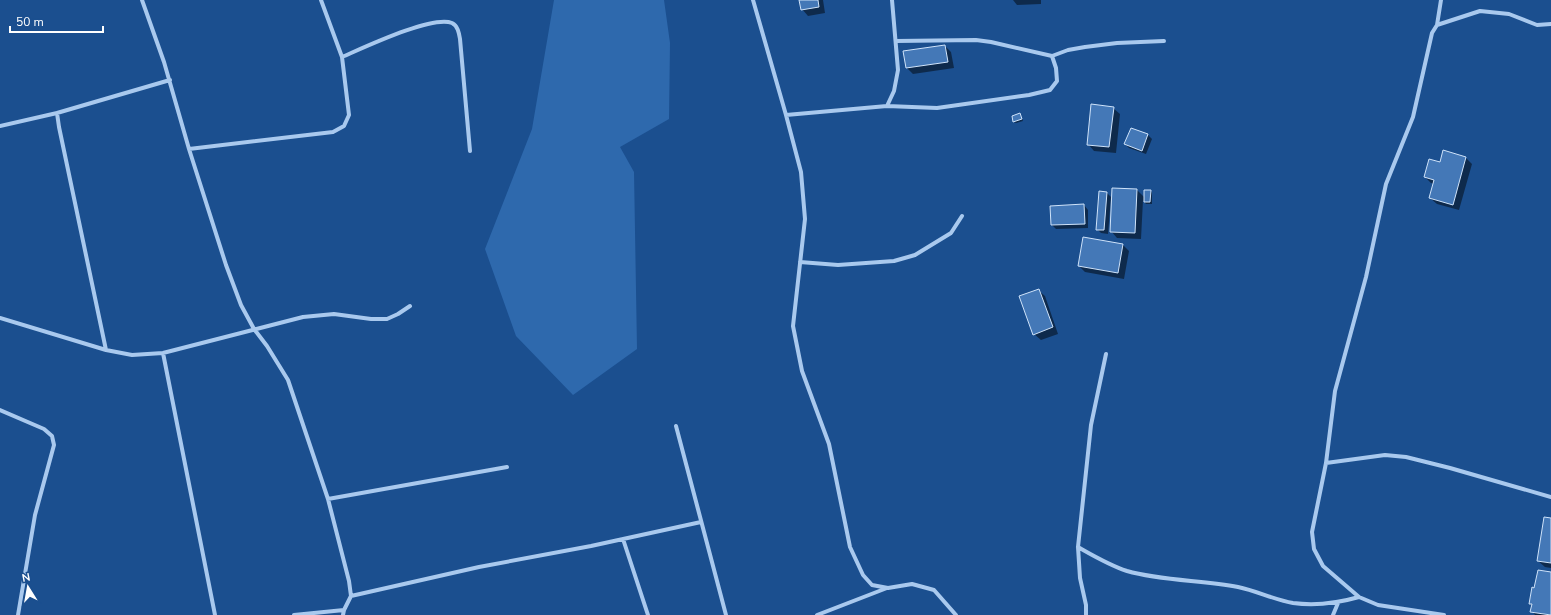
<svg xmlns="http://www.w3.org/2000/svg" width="1551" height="615" font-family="'Nunito Sans',sans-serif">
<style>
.green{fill:#2e69ad}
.shadow{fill:#0007}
.building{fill:#4478b7;stroke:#cfe3fa}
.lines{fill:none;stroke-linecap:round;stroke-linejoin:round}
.street{stroke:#a9c9ee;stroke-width:4}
</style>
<rect width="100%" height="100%" fill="#1b4f8f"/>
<path class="green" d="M554,0H664L670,43L669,119L620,147L634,172L637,349L573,395L516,336L485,249L532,129Z"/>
<path class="shadow" d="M800,0H823L825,13L808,16L802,9Z
M1013,0H1041V4L1017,5Z
M945,46L951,52L954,68L913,74L907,68Z
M1113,108L1120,114L1116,153L1094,151L1088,144Z
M1020,114L1023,121L1016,123L1014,122Z
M1131,129L1148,135L1152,139L1146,154L1129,148L1125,144Z
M1444,152L1466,158L1472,164L1459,210L1437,204L1430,198L1434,184L1431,183L1425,177L1440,163Z
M1137,190L1145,198L1151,191L1152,193V204H1146L1143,200L1141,239L1117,238L1111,231Z
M1107,193L1111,197L1108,234L1101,233L1097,229Z
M1084,205L1088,210V228L1056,229L1052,225Z
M1084,238L1123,245L1129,251L1124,279L1085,272L1079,266Z
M1038,290L1045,296L1058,334L1041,340L1034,334Z
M1551,519V568L1545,567L1538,561Z
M1551,573V615H1535L1532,611V606L1530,603L1535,589Z"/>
<path class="building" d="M799,0H818L819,7L801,10Z
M945,45L948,62L906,68L903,51Z
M1091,104L1114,107L1109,147L1087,145Z
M1020,113L1022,119L1013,122L1012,116Z
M1131,128L1148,134L1142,151L1124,144Z
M1443,150L1466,157L1453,205L1429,198L1434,180L1424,177L1429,159L1440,162Z
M1112,188L1137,189L1135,233L1110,232Z
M1144,190H1151L1150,202H1144Z
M1099,191L1107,192L1104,230H1096Z
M1084,204L1085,224L1051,225L1050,206Z
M1083,237L1123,244L1118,273L1078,266Z
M1039,289L1053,327L1033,335L1019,296Z
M1544,517L1551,518V563L1537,561Z
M1538,570L1551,572V615L1530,612L1532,604H1529L1532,587L1534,588Z"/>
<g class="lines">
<path class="street" d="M142,0L164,62L189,149L226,265L241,305L254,329L267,346L288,380L328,499L349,581L351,596L344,610L343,615
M753,0L786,115L801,172L805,219L793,326L802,371L829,444L850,547L863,575L872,585L888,588L912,584L934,590L956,615
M1441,0L1437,25L1432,33L1413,117L1386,184L1366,277L1335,391L1326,463L1312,532L1314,549L1323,566L1359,597L1378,605L1444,615
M1437,25L1480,11L1509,14L1537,25L1551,24
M896,41L976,40L991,42L1052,56L1068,50L1085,47L1117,43L1164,41
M342,57C363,48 432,15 452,23C458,26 459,33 460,39L470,151
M887,106L937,108L1029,95L1050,90L1057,81L1056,68L1052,56
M786,115L887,106L894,91L898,70L892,0
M0,126L57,113
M189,149L333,132L344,126L349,115L342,57L321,0
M800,262L838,265L894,261L915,255L951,233L962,216
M0,318L106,350L132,355L163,353L303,317L334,314L371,319H387L398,314L410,306
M106,350L59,127L57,113L170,80
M163,353L215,615
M0,410L44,429L52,436L54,445L35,515L18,615
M676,426L726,615
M1326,463L1385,455L1406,457L1450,468L1551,497
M328,499L507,467
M623,539L648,615
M1078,547C1094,556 1109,565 1127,571C1162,581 1202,580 1238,587C1257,591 1275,600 1293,603C1316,606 1338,603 1359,597
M351,596L479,567L591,546L701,522
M294,615L344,610
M817,615L887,588
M1086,615V605L1080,578L1078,547L1091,425L1106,354
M1333,615L1338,603"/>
</g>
<g transform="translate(28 587) rotate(349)" stroke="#1b4f8f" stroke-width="3" paint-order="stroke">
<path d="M0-3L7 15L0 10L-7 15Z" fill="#ffffff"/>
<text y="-6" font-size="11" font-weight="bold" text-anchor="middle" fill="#ffffff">N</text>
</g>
<path d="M10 26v6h93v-6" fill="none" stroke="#ffffff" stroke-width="2"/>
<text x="16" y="26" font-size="12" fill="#ffffff" stroke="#1b4f8f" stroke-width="3" paint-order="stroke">50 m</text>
</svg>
